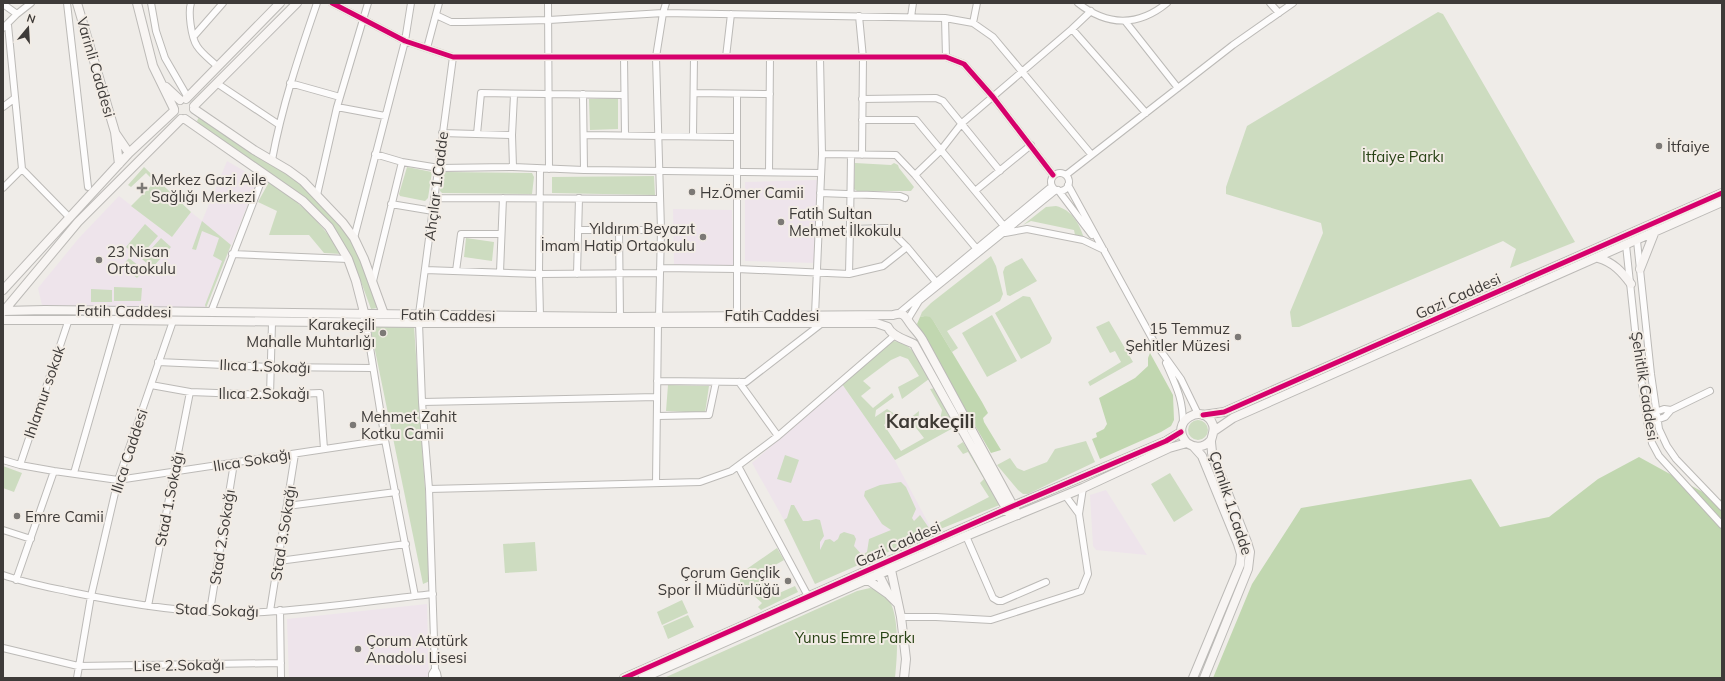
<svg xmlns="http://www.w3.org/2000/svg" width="1725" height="681" font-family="Mulish,sans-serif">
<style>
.education{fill:#eee4eb}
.green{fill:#cddcc0}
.forest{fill:#c1d7b0}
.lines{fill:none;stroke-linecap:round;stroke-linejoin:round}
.street-casing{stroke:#bcbab7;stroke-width:8}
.secondary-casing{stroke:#bcbab7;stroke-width:10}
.street{stroke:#fdfcfc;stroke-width:6}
.secondary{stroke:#f8f5f3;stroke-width:8}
.cycleway-casing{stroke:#f2ece5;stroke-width:8}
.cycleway{stroke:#d6006c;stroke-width:5}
.poi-dot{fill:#7c7976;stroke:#f2ece5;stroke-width:1.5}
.labels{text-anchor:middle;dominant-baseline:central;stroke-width:4;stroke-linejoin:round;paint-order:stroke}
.street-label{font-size:15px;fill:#3e3b39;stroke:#f2ece5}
.poi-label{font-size:15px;fill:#3e3b39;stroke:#f2ece5;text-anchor:start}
.park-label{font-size:15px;fill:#274214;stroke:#f2ece5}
.district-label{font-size:19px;font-weight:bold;fill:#3e3a34;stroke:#f2ece5}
</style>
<rect width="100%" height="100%" fill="#efece8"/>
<path class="education" d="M227,161L258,179L206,308L42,305L38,288L79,238L119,196L172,237L191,212L202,221Z
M817,180L815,263L745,261V182Z
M673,209L732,210L734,264L732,265H674Z
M842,384L892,455L933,532L815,584L784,520L752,463Z
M1106,490L1147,555L1096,550L1093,546L1090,495Z
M427,604L429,678H289L287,619Z"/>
<path class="green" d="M1438,12L1443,14L1575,242L1510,268L1516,249L1503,241L1299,327H1292L1290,312L1323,233L1321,223L1226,194V187L1247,126Z
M618,98V129L590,130L589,99Z
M199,117L219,128L239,145L285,172L306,188L349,235L357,251L378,308L371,309L357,271L301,196L272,174L227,149L198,123L197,121Z
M855,163L891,165L894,163L898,165L899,168L914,187L911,191H857L854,189Z
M144,167L191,212L172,237L131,206L155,182L146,173L131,187L128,185Z
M407,167L432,172L428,198L425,201L400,196L399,194Z
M446,172L532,173L534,177L532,194L442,193L440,191L442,174Z
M654,176L655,195L552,193V177Z
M269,182C300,202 321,222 342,254L324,253L309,235H269L277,211L258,202Z
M1056,206C1072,210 1079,223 1084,238L1075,235L1074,230L1031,221L1023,225L1046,207Z
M202,221L231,245L206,308L205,305L222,261L213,256L219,238L202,231L196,250L192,249Z
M145,224L158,236L139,258L126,247Z
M161,238L171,247L152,268L142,259Z
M466,238L494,242L492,261L464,257Z
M991,256L996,266L1003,294L1000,301L947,331L958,348L952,352L934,322L925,316L920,317L922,312L931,303Z
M129,258L144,270L137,278L122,266Z
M1022,258L1037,281L1010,296L1007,295L1003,272L1005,267Z
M114,287L142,288L141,301H114Z
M91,289L112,290V302H91Z
M1023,296L1030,297L1052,338L1050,343L1021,359L995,313Z
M992,315L1017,361L987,377L962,333Z
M1109,321L1133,362L1090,386L1088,382L1121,362L1115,351L1110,353L1096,327Z
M370,326H414L430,562V581L423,584Z
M891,341C912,340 921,363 929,379L902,399L898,387L919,376L908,359L900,356L891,360L863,381L871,388L861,396L873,408L892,393L894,397L876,410L875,417L887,409L895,414L884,425L901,451L924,438L909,419L919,411L918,424H939L942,410L930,389L935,388L955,427L895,460L842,384Z
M668,385L709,386L705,413L666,411Z
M1188 430a10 10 0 1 1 20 0a10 10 0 1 1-20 0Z
M1086,441L1095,462L1028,494H1023L1018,490L997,465L1010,458L1017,468L1024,471L1047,462L1055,449Z
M963,442L1002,504L933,532L929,528V534L815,584L784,520L787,518L791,505H794L803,521H808L816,519L820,520L824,536L820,542V550L825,540L830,539L834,542L838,539L840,534L844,532L854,535L856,539L854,546L862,555L867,552L869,539L891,530L882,524L864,496L865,491L880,485L901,482L906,487L916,509L912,518L914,521L920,515L929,528L989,497L980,483L984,479L968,452L963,454L957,446Z
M785,455L799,460L791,483L777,479Z
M3,466L22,473L14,492L3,488Z
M1170,473L1193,510L1174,522L1151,484Z
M535,542L537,571L505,573L503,544Z
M777,548L784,560L770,568L760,577L777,594L795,586L798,592L761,610L758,607L762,603L752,594L745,593L740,581L741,573Z
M870,588C874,589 879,590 882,592C902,605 897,658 895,678H664L857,591Z
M682,600L688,613L662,625L657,612Z
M688,615L694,627L668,639L663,626Z"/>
<path class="forest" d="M925,316L930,317L934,322L982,402L988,413L983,418L984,422L1001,450L991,453L921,333L917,324L920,317Z
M1150,353L1173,395L1174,420L1171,426L1161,432L1100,459L1092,439L1097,437L1096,433L1104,429L1107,424L1099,398L1135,378L1148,366V358Z
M1639,457L1710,496L1722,500V678H1213L1252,584L1301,508L1471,479L1500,527L1549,517L1598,479Z"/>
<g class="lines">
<g class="street-casing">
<path id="street" d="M67,3L88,187
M151,3L156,31L165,58L187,96
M191,3C188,12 191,37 197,46C202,54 211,60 218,67
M332,3L405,41L453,57H946L964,64L993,97L1053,175
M548,3L549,169
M1078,3C1107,26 1138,27 1167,3
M1270,3L1279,13
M3,4L17,14
M436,15L451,22H464L549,20L663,13L945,18L973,23L993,37L1091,154
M859,16L863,58L862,155
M911,17L913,3
M945,18L946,57
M1125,21L1178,88
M973,23L977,3
M8,25L22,169L70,218
M3,28L17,14L31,3
M1072,29L1146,113
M194,36L223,3
M427,48L439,3
M624,57L625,135
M726,57L731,14
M290,83L340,97
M218,84L278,124
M694,93L770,94
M583,94L584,170
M737,94V315
M862,99L936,98L943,101L1000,171
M3,107L15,98
M337,107L385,116
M862,120H916L1004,226
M442,133L512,135
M477,134L481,93L624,95
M584,135L736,137
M693,135L694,57
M375,154L402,162L439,168L513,167L584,170L821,173
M822,154L896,155L915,175L976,248
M851,155L850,229L888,228L907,247
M272,160C282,106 299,55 317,3
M513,167L512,135L514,95
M540,169L539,274L540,316
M769,172L770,57
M1051 182a9 9 0 1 1 18 0a9 9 0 1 1-18 0Z
M915,175L941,150L962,123L1072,29L1091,11
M1066,175L1233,45L1293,3
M1068,185L1153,340L1181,379L1198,414
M3,188L22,169
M1058,190L1092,235
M975,191L1031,145
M820,193L900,196L905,198
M317,195L337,107L368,3
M434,198L660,199
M391,204L433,211
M578,230H661
M619,230L620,317
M1005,233L1027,229L1083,240L1104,250
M354,238L405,41L411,3
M1637,241L1651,374L1659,429L1667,446L1676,459L1722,507
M1626,245L1638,358L1648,426L1652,443L1659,456L1722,525
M232,254L348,259
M660,268L737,269L849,274L883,266L907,247L936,282
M425,270L539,274L659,273
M456,271L461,234H501
M500,272L503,198
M577,274L579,198
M849,274L850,229
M373,281L402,162
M211,312L264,174
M419,314L453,57
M898,314L1052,186
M815,315L822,154L820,58
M659,317L661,230L656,57L663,13L666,3
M908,319L919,301L1056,190
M366,323L385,440L415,596
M419,323L422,402L429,489L435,669
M158,362L270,367L372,368
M1166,363C1176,386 1183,398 1183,424
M657,381L746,382L821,324
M739,382L778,436
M151,385L190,392L270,395L320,393L324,449
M270,395L272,323
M422,402L657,397
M1647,415L1664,409L1671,410L1710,391
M658,416L709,415L716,382
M1648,423L1665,417L1671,410
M3,460L20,465L54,471L118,480L385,440
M20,465L69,319
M738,466L808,596
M74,473L118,320
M656,483L658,323
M429,489L700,482L731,471L778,436L895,335
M1065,495L1079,514
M287,506L396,492
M3,530L31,539
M966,536L993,598L998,601H1002L1046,582
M279,561L406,544
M3,575C25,583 48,587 71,592C132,605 201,616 264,612C320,609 377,600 433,594
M16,580L54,471
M148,606L190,392
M280,610L281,678
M210,611L234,463
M270,611L295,454
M901,617H936L991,620L1081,591L1088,574L1079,514L1083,488
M3,648L78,666L281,663
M77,678L91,596L118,480L173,321
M432,678V674L435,669L437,673L438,678"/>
</g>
<g class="secondary-casing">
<path id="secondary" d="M77,3L115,132L119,164
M137,3L153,66L174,109
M166,87L180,100
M186,99L280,3
M194,106L297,3
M194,109L254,150L288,170L303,181L343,223L354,238L364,259L384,314
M185,119L303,201L329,227L348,259L356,281L366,320
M116,134L129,153
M1598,258C1613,262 1622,272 1631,284
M1640,269L1655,231
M3,290L129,153L174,111
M3,311L45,310L620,317L893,315C906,311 905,318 912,326C915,330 919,334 922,339L1018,515
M3,312L78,222L181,119
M3,320H118L419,323H876L888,327C891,336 906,340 914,344L1011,517
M1203,415L1224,412L1722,193
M1214,431L1233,418L1722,202
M890,565L901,617L906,659L904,678
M877,571L889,595L897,603
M868,580L888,594
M624,678L1013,506L1166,441L1181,432
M643,678L966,536L1083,488L1169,448L1187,443
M1193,678L1240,565L1241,554L1238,544L1202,456L1193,446
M1204,678L1248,569L1250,552L1247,542L1212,453C1212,449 1211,445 1211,441C1212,435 1215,431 1213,425C1205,401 1167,421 1187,443C1196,449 1205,447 1211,440"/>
</g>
<use href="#street" class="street"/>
<use href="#secondary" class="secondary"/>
<g class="cycleway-casing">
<path id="cycleway" d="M332,3L405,41L453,57H946L964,64L993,97L1053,175
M1203,415L1224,412L1722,193
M624,678L1013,506L1166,441L1181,432"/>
</g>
<use href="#cycleway" class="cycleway"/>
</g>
<g class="poi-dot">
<circle cx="1659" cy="146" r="4"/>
<path d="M140 182h4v4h4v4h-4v4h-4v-4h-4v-4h4z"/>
<circle cx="692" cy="192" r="4"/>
<circle cx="781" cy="222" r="4"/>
<circle cx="703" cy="237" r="4"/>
<circle cx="99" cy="260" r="4"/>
<circle cx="383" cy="333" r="4"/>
<circle cx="1238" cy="337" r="4"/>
<circle cx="353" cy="425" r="4"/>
<circle cx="17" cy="516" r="4"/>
<circle cx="788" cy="581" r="4"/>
<circle cx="358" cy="649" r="4"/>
</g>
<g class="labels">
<g class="street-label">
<text transform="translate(96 67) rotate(74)">Varinli Caddesi</text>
<text transform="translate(436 186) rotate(-83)">Ahçılar 1.Cadde</text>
<text transform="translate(1458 296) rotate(-24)">Gazi Caddesi</text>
<text transform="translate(124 311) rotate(1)">Fatih Caddesi</text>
<text transform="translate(448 315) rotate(1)">Fatih Caddesi</text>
<text x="772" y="315">Fatih Caddesi</text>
<text transform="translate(265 366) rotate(2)">Ilıca 1.Sokağı</text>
<text transform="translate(1645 386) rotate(81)">Şehitlik Caddesi</text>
<text transform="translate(44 392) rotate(-71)">Ihlamur sokak</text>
<text x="264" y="393">Ilıca 2.Sokağı</text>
<text transform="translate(129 451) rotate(-72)">Ilıca Caddesi</text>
<text transform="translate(252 460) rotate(-9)">Ilıca Sokağı</text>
<text transform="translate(169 499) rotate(-79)">Stad 1.Sokağı</text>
<text transform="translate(1231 503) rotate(72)">Çamlık 1.Cadde</text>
<text transform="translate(283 533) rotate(-81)">Stad 3.Sokağı</text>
<text transform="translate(222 537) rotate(-81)">Stad 2.Sokağı</text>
<text transform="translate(898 544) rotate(-24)">Gazi Caddesi</text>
<text transform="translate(217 610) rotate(2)">Stad Sokağı</text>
<text transform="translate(179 665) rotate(-1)">Lise 2.Sokağı</text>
</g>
<g class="poi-label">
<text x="1667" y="146">İtfaiye</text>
<text x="151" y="179">Merkez Gazi Aile<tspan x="151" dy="17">Sağlığı Merkezi</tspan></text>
<text x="700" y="192">Hz.Ömer Camii</text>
<text x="789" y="213">Fatih Sultan<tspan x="789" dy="17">Mehmet İlkokulu</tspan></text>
<text x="695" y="228" text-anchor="end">Yıldırım Beyazıt<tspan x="695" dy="17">İmam Hatip Ortaokulu</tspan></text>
<text x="107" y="251">23 Nisan<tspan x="107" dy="17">Ortaokulu</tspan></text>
<text x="375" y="324" text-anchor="end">Karakeçili<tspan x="375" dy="17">Mahalle Muhtarlığı</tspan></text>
<text x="1230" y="328" text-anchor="end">15 Temmuz<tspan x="1230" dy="17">Şehitler Müzesi</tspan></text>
<text x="361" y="416">Mehmet Zahit<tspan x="361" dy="17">Kotku Camii</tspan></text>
<text x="25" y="516">Emre Camii</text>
<text x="780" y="572" text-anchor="end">Çorum Gençlik<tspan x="780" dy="17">Spor İl Müdürlüğü</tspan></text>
<text x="366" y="640">Çorum Atatürk<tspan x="366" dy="17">Anadolu Lisesi</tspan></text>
</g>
<g class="park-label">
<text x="1403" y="156">İtfaiye Parkı</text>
<text x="855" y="637">Yunus Emre Parkı</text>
</g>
<g class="district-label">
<text x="930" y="421">Karakeçili</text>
</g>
</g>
<rect width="1725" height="681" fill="none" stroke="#3e3b39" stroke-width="8"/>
<g transform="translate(28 28) rotate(18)" stroke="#f2ece5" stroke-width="3" paint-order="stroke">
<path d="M0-3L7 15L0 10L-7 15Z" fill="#3e3b39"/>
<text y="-6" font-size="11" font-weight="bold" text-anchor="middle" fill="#3e3b39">N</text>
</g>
</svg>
